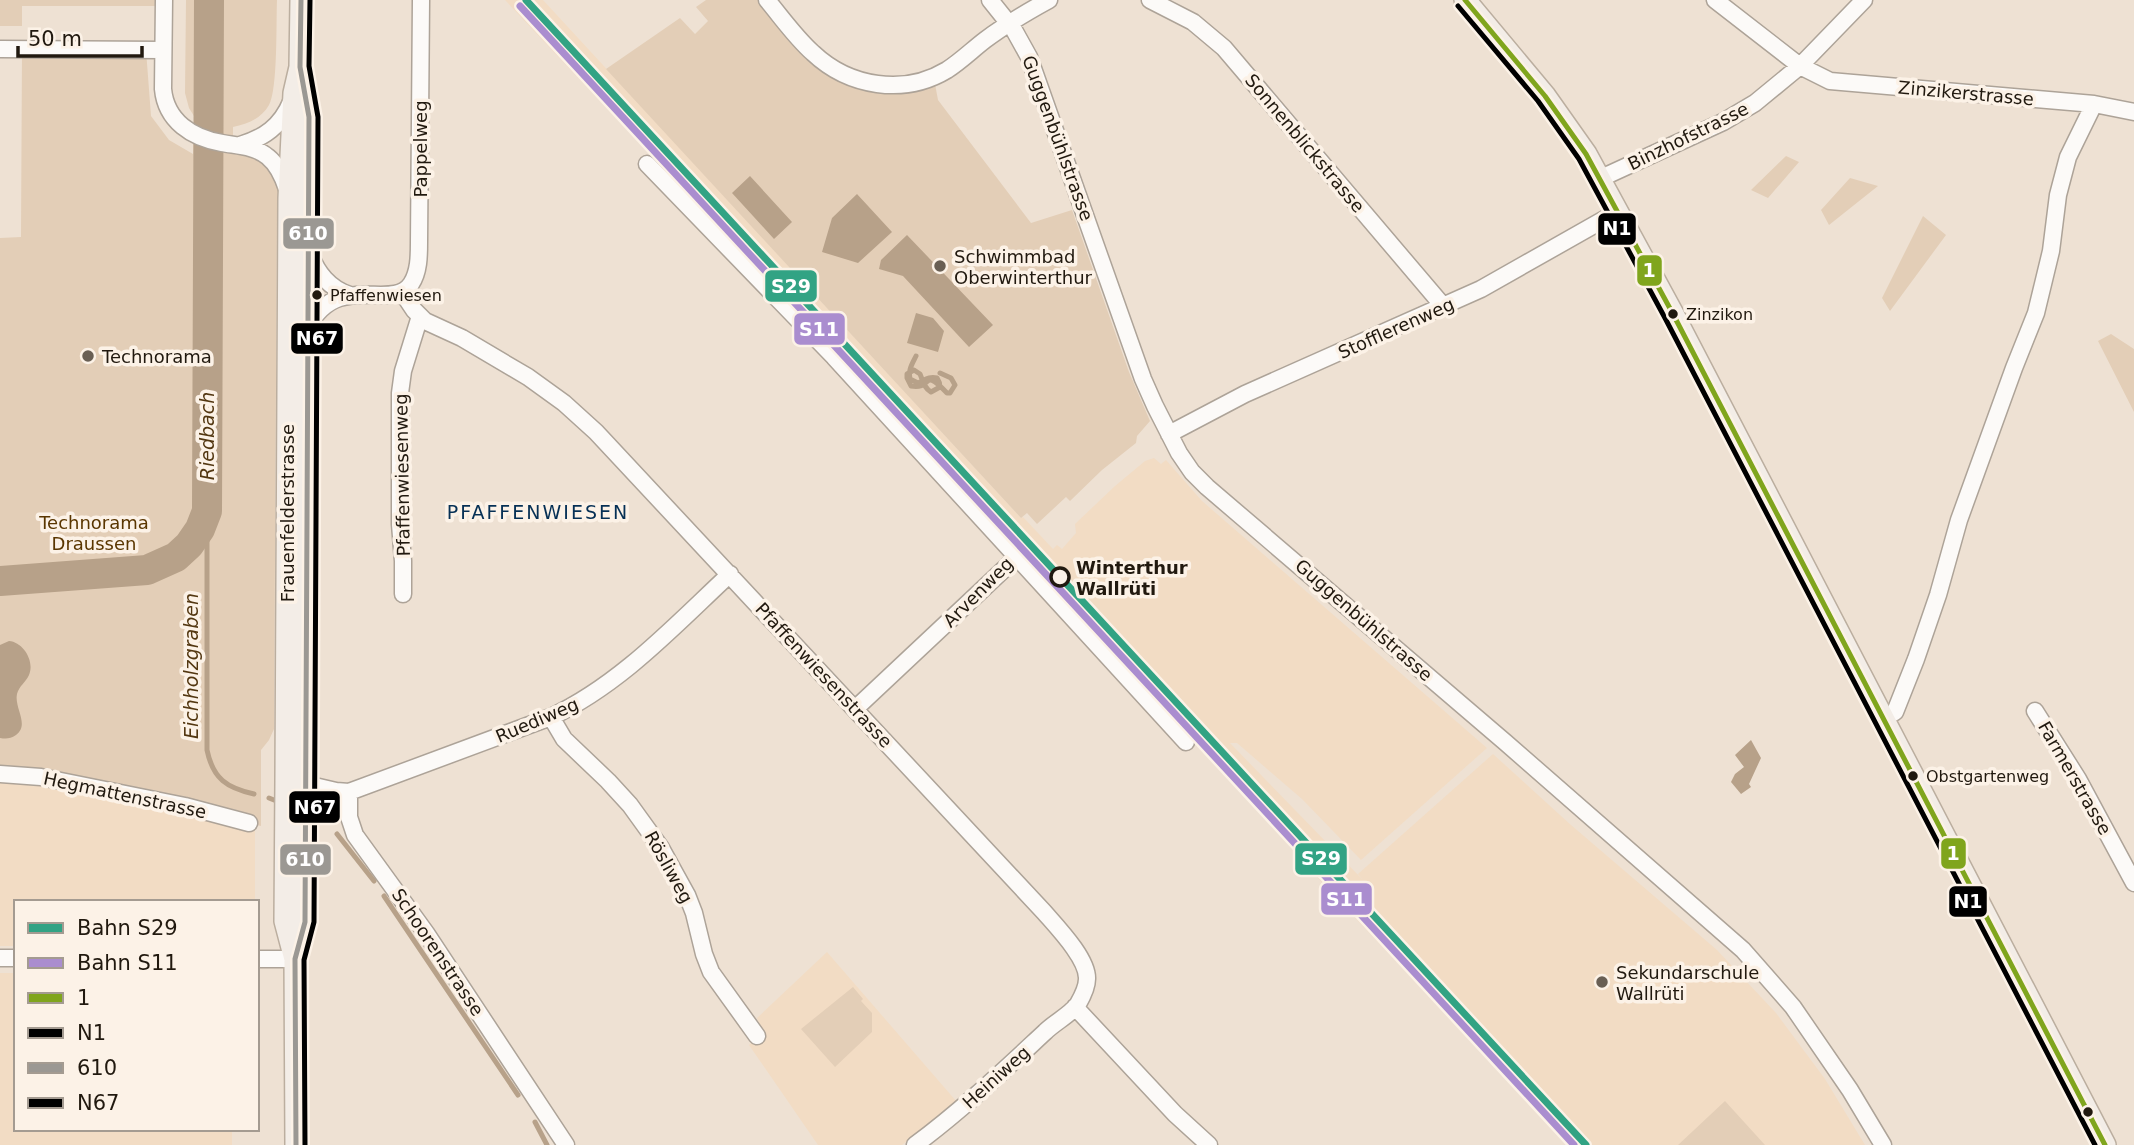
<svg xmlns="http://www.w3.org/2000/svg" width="2134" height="1145" font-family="'DejaVu Sans',sans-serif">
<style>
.built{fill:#f2dcc4}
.green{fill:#e3ceb7}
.water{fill:#b7a189}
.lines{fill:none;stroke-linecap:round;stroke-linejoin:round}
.stream{stroke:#b7a189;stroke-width:5}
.river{stroke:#b7a189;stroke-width:30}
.minor-casing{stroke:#ada398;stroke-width:19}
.major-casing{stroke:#bbae9f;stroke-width:24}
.minor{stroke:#fcfaf8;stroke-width:16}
.major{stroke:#f3ede7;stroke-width:21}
.bus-1-casing{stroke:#fcf2e7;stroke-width:10}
.bus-2-casing{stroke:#fcf2e7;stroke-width:10}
.bus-3-casing{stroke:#fcf2e7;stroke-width:10}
.bus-4-casing{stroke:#fcf2e7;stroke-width:10}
.bus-1{stroke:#80a51d;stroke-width:5}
.bus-2{stroke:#000;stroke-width:5}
.bus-3{stroke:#9b9893;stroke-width:5}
.bus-4{stroke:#000;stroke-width:5}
.rail-1-casing{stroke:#fcf2e7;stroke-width:12}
.rail-2-casing{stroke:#fcf2e7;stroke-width:12}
.rail-1{stroke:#32a384;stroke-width:7}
.rail-2{stroke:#aa8dcf;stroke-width:7}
.poi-dot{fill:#695f54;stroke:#fcf2e7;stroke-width:2.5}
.bus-dot{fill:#21190f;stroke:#fcf2e7;stroke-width:2.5}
.stop-dot{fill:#fcf2e7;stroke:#21190f;stroke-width:3.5}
.labels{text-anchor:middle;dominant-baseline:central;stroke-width:7;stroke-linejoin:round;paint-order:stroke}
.bus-label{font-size:16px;fill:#21190f;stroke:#fcf2e7;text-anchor:start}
.street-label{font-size:18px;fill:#21190f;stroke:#fcf2e7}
.poi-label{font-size:18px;fill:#21190f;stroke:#fcf2e7;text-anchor:start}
.park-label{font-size:18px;fill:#5a3600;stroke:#fcf2e7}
.stop-label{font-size:18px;font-weight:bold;fill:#21190f;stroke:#fcf2e7;text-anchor:start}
.water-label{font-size:19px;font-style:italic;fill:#533711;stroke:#fcf2e7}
.neighbourhood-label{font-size:19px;letter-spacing:2px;fill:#063055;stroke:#fcf2e7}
.line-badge{stroke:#fcf2e7;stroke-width:2.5}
.badge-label{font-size:19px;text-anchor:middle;font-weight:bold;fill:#fff}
</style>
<rect width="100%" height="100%" fill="#eee1d3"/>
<path class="built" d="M505,0H543L1021,518L1023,517L1053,549L1057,545L1062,549L1076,533L1075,524L1115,486L1145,461L1154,458L1161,464L1166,460L1202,501L1487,748L1361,860L1302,799L1237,743H1230L1362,879L1358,874L1493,754L1571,825L1717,950L1776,1013L1825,1079L1865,1145H1569L1327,888L1107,641Z
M0,774L255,825V902H16V946H0Z
M827,952L957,1102L902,1145H818L749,1045L763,1034L757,1018Z
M0,973H16V1129H232V1145H0Z"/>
<path class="green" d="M0,0H164V6H22V26H0Z
M186,0H277C276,21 278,89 269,105C261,119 247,124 233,127V144L264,154L289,198L277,208L274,729L269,740L261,750V826L0,767V238L21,237L22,49L146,50L151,116L169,140L193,154L194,116L189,108L185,93Z
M706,0H758C781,28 820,84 859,87C883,89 910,85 935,84L938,100L1031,223L1072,210L1129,372L1150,421L1137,436L1136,443L1102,470L1070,501L1066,497L1037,524L1027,513L1021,518L606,69L680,18L695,34L708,21L696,7Z
M1786,156L1799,162L1768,198L1751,190Z
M1850,178L1878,186L1829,225L1821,210Z
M1923,216L1946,235L1890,311L1882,298Z
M2111,334L2134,349V412L2098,341Z
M853,987L863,999L861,1001L872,1013V1032L835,1067L801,1029Z
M1725,1101L1765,1145H1678Z"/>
<path class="water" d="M750,176L792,222L774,239L732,193Z
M857,194L892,232L858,263L822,252L832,218Z
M907,235L993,325L969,347L903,276L879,269L881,260Z
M916,313L933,318L944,331L938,352L907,343Z
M9,641C23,642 35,661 29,675C26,682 19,686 17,694C14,708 30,725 16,735C10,739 6,739 0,738V645Z
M1751,740L1761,758L1749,784L1751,787L1741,794L1731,782L1735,774L1744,767L1735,755Z"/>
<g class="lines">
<path class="stream" d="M916,356C912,364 908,370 910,379L918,383C925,380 929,376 937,378C939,381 940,383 940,387L931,392C924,388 923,381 920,374L914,370L907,374V378L911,386C934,390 921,366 947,393H950L955,385L951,378L940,373
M207,511V750C213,779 227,788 254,794
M269,798L274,800
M337,834L374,881
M384,896L518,1095
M535,1122L547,1145"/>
<path class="river" d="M0,581L147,570L176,557L189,545L200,529L207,511L209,0"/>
<g class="minor-casing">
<path id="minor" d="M164,0L163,89C166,121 192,138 222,143C238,146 255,146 268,157C278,165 283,177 287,189
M767,0C782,18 796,38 813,53C849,87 904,96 947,70C961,61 972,50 985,40C1005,25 1027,12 1049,0
M990,0L1014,30L1029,57L1143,379L1155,406L1179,453L1192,472L1207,487L1505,742L1743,950L1793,1007L1850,1090L1883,1145
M1150,0L1193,22L1224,48L1444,307
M1715,0L1800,66L1830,81L2094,104L2134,112
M0,49L163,50
M240,145C264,138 281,126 291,102
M647,164L834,357L1186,742
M1599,179L1723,122L1755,103L1800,66L1864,0
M310,253C316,272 330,289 350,295
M402,292L414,310L425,321L462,338L528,377L564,403L596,432L1044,912C1057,927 1088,959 1087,979C1087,987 1082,997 1078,1004C1070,1015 1055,1022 1045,1032C1003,1071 961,1111 915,1145
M308,327C338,270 392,312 411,284C419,272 419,256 419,242L421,0
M1169,434L1245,394L1481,289L1617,212
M403,594V561L400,524V393L403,371L420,316
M855,709L1017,557
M2035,711L2078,779L2134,883
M551,717L564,739L608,781L630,805L661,848L687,895L694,913L704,954L711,972L757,1036
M1884,718L1895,712L1916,659L1938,595L1959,520L2014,368L2036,313L2051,251L2058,195L2068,157L2094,104
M0,774L41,777L185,806L249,823
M306,784L336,791L349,792V817L355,835L426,933L566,1145
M349,792L551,717C621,684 674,626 730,574
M0,958H16
M257,959H295
M1075,1007L1175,1114L1209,1145"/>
</g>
<g class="major-casing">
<path id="major" d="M1465,0L1545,96L1586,154L1673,314L2105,1145
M295,957L305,922L309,117L300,67L301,0
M296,1145L295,959L285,921L286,781L289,198L294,93L300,67"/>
</g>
<use href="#minor" class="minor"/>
<use href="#major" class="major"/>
<g class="bus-1-casing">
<path id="bus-1" d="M1465,0L1545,96L1586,154L1673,314L2105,1145"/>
</g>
<g class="bus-2-casing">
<path id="bus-2" d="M1458,6L1538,101L1579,159L1665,318L2095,1145"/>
</g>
<g class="bus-3-casing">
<path id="bus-3" d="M296,1145L295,959L305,922L309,117L300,67L301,0"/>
</g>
<g class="bus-4-casing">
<path id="bus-4" d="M305,1145L304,960L314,922L318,117L309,66L310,0"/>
</g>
<use href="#bus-1" class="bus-1"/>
<use href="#bus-2" class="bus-2"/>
<use href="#bus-3" class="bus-3"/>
<use href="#bus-4" class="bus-4"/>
<g class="rail-1-casing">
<path id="rail-1" d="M526,0L1586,1145"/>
</g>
<g class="rail-2-casing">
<path id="rail-2" d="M520,6L1574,1145"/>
</g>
<use href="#rail-1" class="rail-1"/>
<use href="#rail-2" class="rail-2"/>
</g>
<g class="poi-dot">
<circle cx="940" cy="266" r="7"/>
<circle cx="88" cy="356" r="7"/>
<circle cx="1602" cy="982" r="7"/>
</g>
<g class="bus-dot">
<circle cx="317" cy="295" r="6"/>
<circle cx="1673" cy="314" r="6"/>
<circle cx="1913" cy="776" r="6"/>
<circle cx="2088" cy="1112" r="6"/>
</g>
<circle class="stop-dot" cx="1060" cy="577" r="9"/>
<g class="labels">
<g class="bus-label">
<text x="330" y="295">Pfaffenwiesen</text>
<text x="1686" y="314">Zinzikon</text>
<text x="1926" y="776">Obstgartenweg</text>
</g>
<g class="street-label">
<text transform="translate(1966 93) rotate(5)">Zinzikerstrasse</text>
<text transform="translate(1688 136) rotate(-26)">Binzhofstrasse</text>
<text transform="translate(1058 138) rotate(70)">Guggenbühlstrasse</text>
<text transform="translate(1305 143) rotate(50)">Sonnenblickstrasse</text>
<text transform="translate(420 149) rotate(-90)">Pappelweg</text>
<text transform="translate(1396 328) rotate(-24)">Stofflerenweg</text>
<text transform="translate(402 475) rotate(-91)">Pfaffenwiesenweg</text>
<text transform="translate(287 513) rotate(-90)">Frauenfelderstrasse</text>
<text transform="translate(978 592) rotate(-45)">Arvenweg</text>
<text transform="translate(1364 620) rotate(41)">Guggenbühlstrasse</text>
<text transform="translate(824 675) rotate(47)">Pfaffenwiesenstrasse</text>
<text transform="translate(537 720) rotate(-23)">Ruediweg</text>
<text transform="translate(2075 778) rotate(60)">Farmerstrasse</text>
<text transform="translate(125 795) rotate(12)">Hegmattenstrasse</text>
<text transform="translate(669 867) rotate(61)">Rösliweg</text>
<text transform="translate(438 952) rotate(56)">Schoorenstrasse</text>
<text transform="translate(996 1077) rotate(-42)">Heiniweg</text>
</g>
<g class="poi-label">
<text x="954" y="256">Schwimmbad<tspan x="954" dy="21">Oberwinterthur</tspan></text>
<text x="102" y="356">Technorama</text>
<text x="1616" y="972">Sekundarschule<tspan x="1616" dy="21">Wallrüti</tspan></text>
</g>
<g class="park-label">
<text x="94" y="522">Technorama<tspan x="94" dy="21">Draussen</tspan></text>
</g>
<g class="stop-label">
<text x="1076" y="567">Winterthur<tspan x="1076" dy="21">Wallrüti</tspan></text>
</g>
<g class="water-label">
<text transform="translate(207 436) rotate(-90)">Riedbach</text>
<text transform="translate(191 666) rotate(-90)">Eichholzgraben</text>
</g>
<g class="neighbourhood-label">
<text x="538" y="512">PFAFFENWIESEN</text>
</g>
</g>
<g class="line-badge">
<rect x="1597" y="212" width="40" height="34" rx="7" fill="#000"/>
<rect x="282" y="217" width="53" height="33" rx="7" fill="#9b9893"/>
<rect x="1636" y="254" width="27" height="33" rx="7" fill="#80a51d"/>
<rect x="764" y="269" width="54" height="34" rx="7" fill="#32a384"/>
<rect x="793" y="312" width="53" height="34" rx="7" fill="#aa8dcf"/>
<rect x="290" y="322" width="54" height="33" rx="7" fill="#000"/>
<rect x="288" y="790" width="53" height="34" rx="7" fill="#000"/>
<rect x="1940" y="837" width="27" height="33" rx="7" fill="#80a51d"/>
<rect x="1294" y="842" width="54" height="34" rx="7" fill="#32a384"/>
<rect x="279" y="843" width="53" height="33" rx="7" fill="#9b9893"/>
<rect x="1320" y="882" width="53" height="34" rx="7" fill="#aa8dcf"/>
<rect x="1948" y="885" width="40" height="33" rx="7" fill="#000"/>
</g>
<g class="badge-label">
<text x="1617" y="235">N1</text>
<text x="308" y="240">610</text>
<text x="1649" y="277">1</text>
<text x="791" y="293">S29</text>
<text x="819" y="336">S11</text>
<text x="317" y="345">N67</text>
<text x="315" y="814">N67</text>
<text x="1953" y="860">1</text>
<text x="1321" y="865">S29</text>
<text x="305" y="866">610</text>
<text x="1346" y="906">S11</text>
<text x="1968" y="908">N1</text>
</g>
<rect x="14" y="900" width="245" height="231" fill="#fcf2e7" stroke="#a49b91" stroke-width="2"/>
<rect x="28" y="923" width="35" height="10" fill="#32a384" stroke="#a49b91" stroke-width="2"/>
<text x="77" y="935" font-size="21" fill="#21190f">Bahn S29</text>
<rect x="28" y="958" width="35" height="10" fill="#aa8dcf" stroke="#a49b91" stroke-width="2"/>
<text x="77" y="970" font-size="21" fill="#21190f">Bahn S11</text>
<rect x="28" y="993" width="35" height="10" fill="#80a51d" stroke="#a49b91" stroke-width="2"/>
<text x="77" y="1005" font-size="21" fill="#21190f">1</text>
<rect x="28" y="1028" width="35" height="10" fill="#000000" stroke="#a49b91" stroke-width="2"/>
<text x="77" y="1040" font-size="21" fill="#21190f">N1</text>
<rect x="28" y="1063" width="35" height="10" fill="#9b9893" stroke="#a49b91" stroke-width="2"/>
<text x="77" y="1075" font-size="21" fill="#21190f">610</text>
<rect x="28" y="1098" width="35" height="10" fill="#000000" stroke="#a49b91" stroke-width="2"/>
<text x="77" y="1110" font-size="21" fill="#21190f">N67</text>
<path d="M18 46v10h124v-10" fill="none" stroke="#21190f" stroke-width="3.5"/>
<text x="28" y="46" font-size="21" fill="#21190f" stroke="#fcf2e7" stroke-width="5" paint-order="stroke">50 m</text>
</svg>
